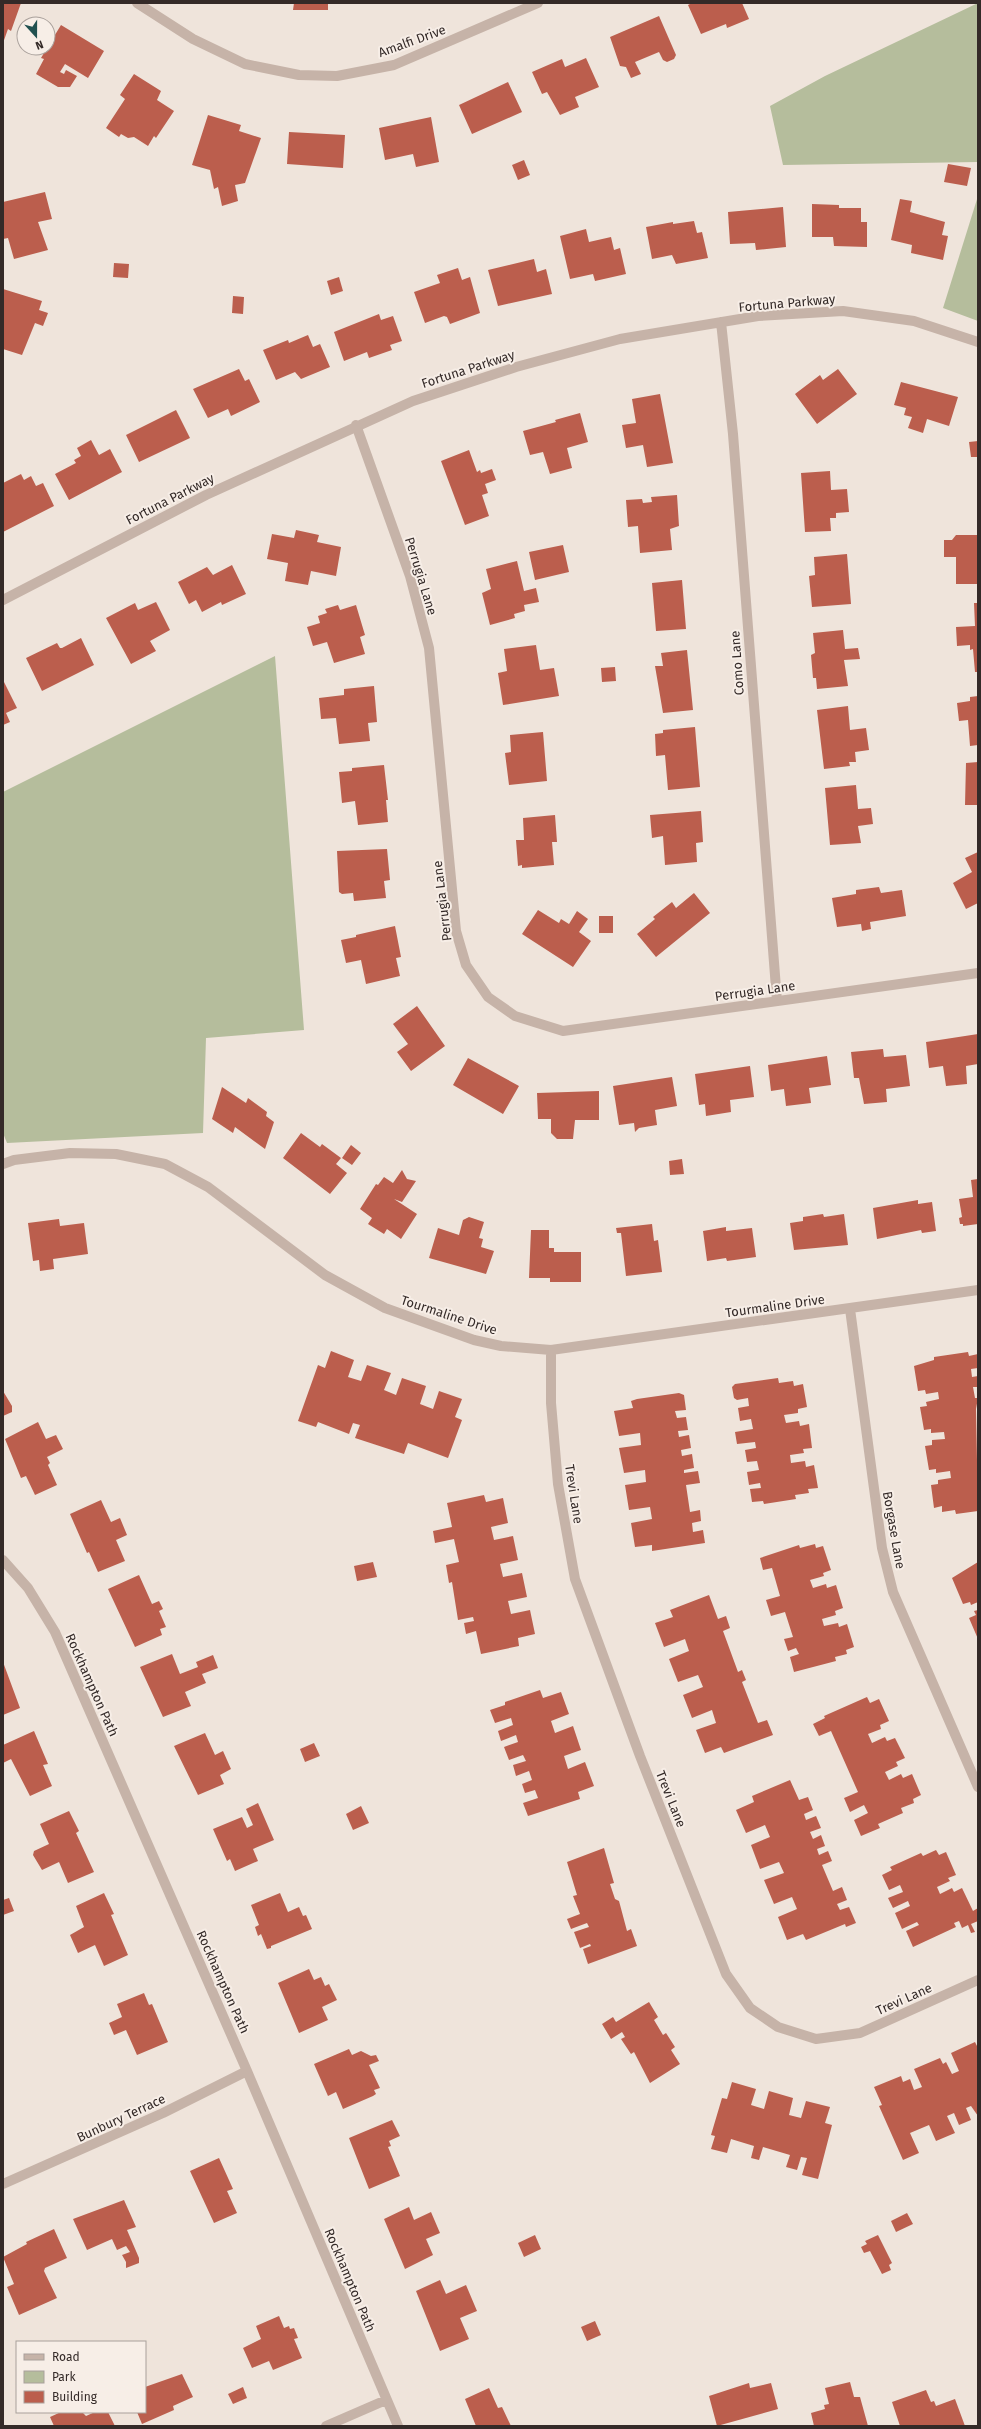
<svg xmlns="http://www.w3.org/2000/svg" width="981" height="2429" font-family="'Fira Sans',sans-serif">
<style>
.green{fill:#b5bd9c}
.building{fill:#bb5e4d}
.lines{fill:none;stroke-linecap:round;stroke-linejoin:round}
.minor{stroke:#c6b3a8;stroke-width:10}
.labels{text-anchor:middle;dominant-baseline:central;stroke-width:4;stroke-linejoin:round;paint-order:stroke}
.street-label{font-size:13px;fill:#342a28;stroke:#f7eee7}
</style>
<rect width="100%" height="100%" fill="#efe4db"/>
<path class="green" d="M978,3V162L783,165L770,106L825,76Z
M978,196V321L943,308Z
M275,656L304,1030L206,1038L203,1133L7,1143L3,1133V792Z"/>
<path class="building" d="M3,3H21L11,31L8,29L3,43Z
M294,3H328V10H293Z
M692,3H742L749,19L727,28L726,24L701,34L688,5Z
M659,16L676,55L674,59L667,62L663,60L659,52L635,62L641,74L631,78L626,67L620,66L610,37Z
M61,25L104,51L88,78L65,64L60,72L64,74L66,70L77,76L70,87H58L36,74L44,59L41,58Z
M586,58L599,87L575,97L579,107L560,115L547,92L542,94L532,72L562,59L565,67Z
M134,74L161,91L157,100L174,111L156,138L154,136L148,146L134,137L128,138L121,134L119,137L106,128L125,99L120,95Z
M508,82L522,112L472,134L459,105Z
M208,115L241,125L239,131L261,138L245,183L235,185L238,201L222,206L218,187L214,189L210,170L192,165Z
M431,117L439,162L416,167L413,154L385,160L379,128Z
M289,132L345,135L343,168L287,164Z
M524,160L530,175L518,180L512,165Z
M948,164L971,168L967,186L944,182Z
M45,192L52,219L38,222L48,250L14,259L8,238L3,239V202Z
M900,199L912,201L910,212L945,222L942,235L948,236L943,260L911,253L912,245L891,240Z
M812,204L839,205V208H861V222H867V247L834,246L833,237H812Z
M783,207L786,247L756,250L755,243L730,244L728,212Z
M694,221L697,233L702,232L708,258L676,264L672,255L652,259L646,227L673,222V224Z
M586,229L589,242L611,237L614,250L620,248L626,274L595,281L593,274L570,279L560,236Z
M534,259L537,272L546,269L552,294L498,306L488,270Z
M114,263L129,264L128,278L113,277Z
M458,268L462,280L470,277L480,313L450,324L447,317L444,316L425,323L414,292L440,283L437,275Z
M339,277L343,291L331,295L327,281Z
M3,289L42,301L39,310L48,313L43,326L35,323L22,355L3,349Z
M233,296L244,297L243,314L232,313Z
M379,314L381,320L393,316L402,341L390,345L392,350L369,358L367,352L344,361L334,332Z
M308,335L313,347L320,344L330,367L301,379L295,372L276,380L263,350L288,340L289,343Z
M239,369L245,381L249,379L260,402L231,416L228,409L208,418L193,389Z
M838,369L857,394L817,424L795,394L820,375L823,380Z
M901,382L958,397L949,426L927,419L923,433L908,428L912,417L904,415L906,408L894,405Z
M660,394L673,463L647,467L643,445L626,448L622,425L636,423L632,399Z
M176,410L190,438L139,462L126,435Z
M580,413L588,442L567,448L572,468L550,474L543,452L530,455L523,431L556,422L555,420Z
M91,440L99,455L110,449L122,472L69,500L55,474L76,463L74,460L81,456L77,448Z
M978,441V457H971L969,442Z
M469,450L477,472L480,470L481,473L492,469L496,480L485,484L488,493L482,495L489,516L465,525L441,461Z
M830,471L831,490L847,489L849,512L836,513V518H830L831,531L805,532L801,473Z
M21,474L24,480L31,476L36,486L43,483L54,506L3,532V483Z
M677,495L679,526L670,529L672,550L640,553L638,526L628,527L626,500L642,499L643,503L652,502L651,497Z
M296,530L319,535L317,542L341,547L336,576L311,571L308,585L285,581L288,563L267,559L272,534L294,538Z
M956,535H978V584H956V557H944V540H952Z
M563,545L569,572L535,580L529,552Z
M847,554L851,604L812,607L809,576L815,575L814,557Z
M517,561L524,591L536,588L539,602L524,605L525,611L514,614L515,618L490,625L482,593L491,589L486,569Z
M232,565L246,594L222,605L221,602L202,612L196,600L189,604L178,582L207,567L213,575Z
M682,580L686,629L656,631L652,583Z
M156,602L170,630L150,641L156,651L131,664L106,618L135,603L138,610Z
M974,603H978V672H975L973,649L970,650V645L957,646L956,627L975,626Z
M338,605L340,610L356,605L365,635L360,637L365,654L334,663L327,642L313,646L307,627L320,623L318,616L327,613L325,609Z
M843,630L845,649L858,648L860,659L844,660L848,686L817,689L816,678H813L811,655L815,653L813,633Z
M81,638L94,665L42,691L26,658L57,643L60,648H62Z
M536,645L540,670L554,668L559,696L503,705L498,673L507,671L504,649Z
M687,650L693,710L663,713L655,666H663L661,653Z
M615,667L616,681L602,682L601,668Z
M3,680L17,708L6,713L10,722L3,725Z
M374,686L377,722L368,723L370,741L339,744L336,718L321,719L319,698L344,695V689Z
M978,696V745L970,746L968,720L959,721L957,703L970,701V697Z
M848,706L850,730L866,728L869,750L855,752L856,762H849L850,766L824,769L817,710Z
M695,727L700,787L668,790L665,755L656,756L655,734L663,733V730Z
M543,732L547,781L509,785L505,753L511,752L510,735Z
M978,762V805H965L966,763Z
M384,765L388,800H386L388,822L358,825L355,801L342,803L339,772L352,771V768Z
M856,785L858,809L871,808L873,824L858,826L861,843L830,845L825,788Z
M701,811L703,842L696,843L697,862L665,865L663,836L652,838L650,815Z
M555,815L557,842H552L554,865L522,868V865L518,866L516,840H524L523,818Z
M387,849L390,880L384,881L386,898L354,901L353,893L342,894L339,892L337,851Z
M978,852V903L966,909L953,883L972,872L965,858Z
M879,887L881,893L902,890L906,916L870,922L871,929L862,931L861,924L837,927L832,898L856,894V890Z
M694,893L710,913L656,957L637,934L655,919L653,917L672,902L676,908Z
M538,910L559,923L561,919L569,924L577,911L588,919L579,932L591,941L573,967L522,934Z
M599,916H613V933H599Z
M395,926L401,957L396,958L400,976L366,984L361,960L346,963L341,940L356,937V935Z
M417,1006L445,1046L411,1071L397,1052L408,1044L393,1024Z
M978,1034V1064L966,1066L967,1084L946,1086L943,1066L929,1068L926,1042Z
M883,1049L884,1057L906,1055L910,1086L886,1089L887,1102L864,1104L859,1078H854L851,1052Z
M827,1056L831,1085L809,1088L811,1103L786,1106L784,1089L771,1091L768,1065Z
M468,1058L519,1086L503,1114L453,1085Z
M750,1066L754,1097L730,1100L731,1112L706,1116L705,1104L699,1105L695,1074Z
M672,1077L677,1106L655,1110L657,1125L639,1128L635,1132L634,1123L619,1125L613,1086Z
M222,1087L246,1103L248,1098L267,1112L266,1116L274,1122L265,1149L235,1127L233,1133L212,1119Z
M599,1091V1120H575L573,1139H557L551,1133V1119H538L537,1093Z
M301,1133L320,1147L322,1144L341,1158L336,1164L347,1173L330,1194L283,1158Z
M351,1145L361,1153L352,1165L342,1158Z
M682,1159L684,1174L670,1175L669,1161Z
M402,1170L407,1179L416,1181L402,1202L394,1199L417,1214L401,1239L387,1229L384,1234L368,1224L372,1218L360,1209L376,1184L378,1185L384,1177L393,1183Z
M978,1179V1224L963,1226V1224H960L959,1218L962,1217L959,1199L973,1197L971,1180Z
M918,1200V1204L932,1202L936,1231L922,1233L921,1230L877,1239L873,1208Z
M823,1214L824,1217L844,1214L848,1245L794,1250L790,1223L803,1221V1217Z
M469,1217L484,1222L479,1238L483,1239L481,1247L494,1251L486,1274L429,1258L438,1228L459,1235L463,1220Z
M59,1219L60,1226L84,1223L88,1254L53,1259L54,1269L40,1271L39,1260L33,1261L28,1223Z
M652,1224L654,1241L658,1240L662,1272L626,1276L621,1233H617L616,1228Z
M726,1227V1231L752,1228L756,1257L727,1261L726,1258L707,1261L703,1231Z
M531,1230H549V1248H554V1252H581V1282H550V1278H529Z
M331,1351L354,1360L348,1377L361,1381L367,1365L391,1373L384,1390L396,1395L402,1378L426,1386L420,1404L433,1409L439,1391L462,1399L455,1417L462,1420L448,1458L408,1443L404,1454L355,1438L360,1425L353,1423L349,1434L318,1422L316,1427L298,1421L318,1365L325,1368Z
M968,1352L969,1356L978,1354V1368L971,1369L972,1377L978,1376V1387H973L975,1398H978L976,1409L978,1511L956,1514L955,1510L942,1512V1506L934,1508L931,1485L938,1484V1480L951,1478L950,1471L936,1473V1469L929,1470L925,1446L932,1445V1440L945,1439L944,1432L931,1433V1429L924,1430L920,1407L927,1406L926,1402L939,1399L938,1392L926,1394L925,1390L918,1391L914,1366L934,1360V1357Z
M778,1378L779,1383L793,1381L794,1386L803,1384L807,1407L798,1409V1413L784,1415L786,1423L799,1421L800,1426L809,1424L812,1448L803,1449L804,1453L790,1455L791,1463L805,1461L806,1467L814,1465L818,1488L808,1489L809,1493L795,1495L796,1499L764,1504L763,1501L752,1502L750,1489L761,1488L760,1483L749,1485L747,1472L759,1470L757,1461L747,1462L745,1450L756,1448L755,1442L737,1444L735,1432L753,1429L751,1419L740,1421L738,1408L749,1406L748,1398L737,1400L734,1398L732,1387L735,1384Z
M3,1391L12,1406V1412L3,1416Z
M679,1393L684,1395L686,1410L675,1411L677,1418L686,1417L688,1430L678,1431L679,1437L689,1435L691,1448L681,1450L682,1456L692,1454L694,1468L684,1470V1473L698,1471L700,1483L686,1485L690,1512L700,1510L701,1521L692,1523L693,1532L703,1530L705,1543L652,1551V1545L635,1547L631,1523L652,1519L650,1507L629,1510L625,1485L646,1482L645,1470L624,1473L619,1448L641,1445L640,1433L619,1436L614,1411L633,1408L631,1401L637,1399Z
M38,1422L46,1439L56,1435L63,1449L47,1457L50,1463L48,1465L57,1485L35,1495L26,1476L21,1478L5,1439Z
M484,1495L486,1502L503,1498L508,1523L491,1527L494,1540L513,1536L518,1560L500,1564L503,1577L522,1573L527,1597L508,1601L511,1614L530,1610L535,1634L518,1638L519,1646L481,1654L476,1631L466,1634L464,1623L474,1621L473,1617L458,1620L452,1582L449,1583L446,1565L459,1562L454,1539L435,1543L433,1531L452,1527L447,1503Z
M101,1500L111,1522L120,1518L127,1535L116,1540L125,1561L98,1572L89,1552L87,1553L70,1514Z
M815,1544L816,1548L823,1546L831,1570L823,1573L824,1576L810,1580L813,1588L826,1584L827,1588L836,1585L843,1608L835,1611L836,1615L822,1619L824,1626L838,1623L839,1627L847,1624L854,1647L846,1650L847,1654L835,1657L836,1661L794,1672L790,1657L799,1654L796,1648L788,1651L784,1639L793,1637L785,1612L771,1616L766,1600L780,1596L772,1568L763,1570L760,1558L799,1545L800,1548Z
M373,1562L377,1577L357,1581L354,1566Z
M978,1562V1602L971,1605L970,1602L963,1604L952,1578Z
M139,1575L152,1604L159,1601L163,1609L159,1611L166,1627L160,1629L162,1635L135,1647L108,1589Z
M709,1595L718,1619L726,1616L730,1628L723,1631L738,1672L742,1670L746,1680L742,1682L758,1723L767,1720L773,1735L724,1753L721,1747L705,1753L696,1730L716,1723L712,1710L692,1718L683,1695L703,1687L698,1675L678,1682L669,1659L689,1651L685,1639L664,1647L655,1623L673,1617L670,1610Z
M978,1610V1639L969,1618L976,1615L974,1611Z
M172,1654L180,1674L198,1667L196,1662L213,1655L218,1668L202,1674L206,1683L185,1692L191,1706L163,1717L140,1667Z
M3,1662L20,1708L3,1715Z
M540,1690L543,1698L561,1692L569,1714L551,1721L555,1733L573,1726L581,1750L564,1756L568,1769L585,1762L594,1786L578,1792L580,1799L528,1816L523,1803L538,1798L535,1790L525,1793L522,1784L532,1780L529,1771L516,1776L513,1765L526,1761L523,1755L509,1760L504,1747L518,1742L516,1735L501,1741L498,1731L513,1725L511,1718L495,1723L490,1710L505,1705V1702Z
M867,1697L870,1703L879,1699L889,1721L880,1725L881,1729L868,1734L872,1743L885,1737L887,1741L895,1738L905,1758L896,1762L898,1766L885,1772L889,1780L901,1774L903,1778L912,1774L921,1795L913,1799L914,1803L901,1808L903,1813L878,1824L880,1828L861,1836L854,1820L868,1813L864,1805L850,1812L844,1798L858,1792L831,1731L819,1736L813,1724L825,1718L824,1716Z
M34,1731L48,1764L43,1765L52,1786L30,1796L11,1759L3,1763V1745Z
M205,1733L215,1755L223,1751L231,1769L220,1775L224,1784L198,1795L174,1746Z
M314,1743L320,1756L305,1762L300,1749Z
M790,1780L799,1800L808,1797L813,1810L804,1814L806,1820L816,1816L821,1828L810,1832L813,1839L821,1835L825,1846L817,1849L819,1855L828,1851L832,1861L822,1865L833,1891L842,1887L847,1900L837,1904L840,1910L849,1907L856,1923L846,1927L845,1924L806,1940L803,1934L787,1940L778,1917L797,1909L792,1897L774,1904L764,1880L784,1873L779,1862L760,1869L751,1845L770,1837L765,1825L746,1833L736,1810L754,1802L752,1796Z
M258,1803L274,1840L253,1849L258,1861L235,1871L230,1859L227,1861L213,1829L242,1817L247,1828L253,1825L246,1809Z
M361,1806L369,1823L353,1830L346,1814Z
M69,1811L79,1831L76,1833L94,1872L68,1883L59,1862L42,1870L33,1855L34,1851L49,1844L40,1824Z
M604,1848L614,1883L610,1884L615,1899L619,1901L627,1931L631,1929L637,1946L588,1964L583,1949L591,1946L590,1944L580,1948L574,1932L589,1927L587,1923L571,1929L567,1919L580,1914L573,1896L577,1895L567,1862Z
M936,1850L939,1855L946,1852L956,1875L948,1878L950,1881L937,1887L940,1894L952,1888L954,1892L962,1888L973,1911L978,1908V1921L971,1924L975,1932L971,1933L968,1925L962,1928L959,1921L954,1923L956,1927L913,1947L906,1931L919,1925L917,1922L902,1929L895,1913L910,1906L908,1901L893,1908L888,1898L903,1892L900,1885L889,1890L882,1875L892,1870L890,1867L921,1853L923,1856Z
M104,1893L114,1914L111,1915L128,1955L104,1966L95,1945L78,1953L70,1935L84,1927L76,1906Z
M280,1893L288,1912L299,1907L303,1916L306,1915L312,1929L271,1946V1948L267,1949L261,1934L258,1936L255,1927L259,1925L251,1905Z
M9,1898L14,1911L3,1915V1900Z
M309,1969L314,1980L321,1977L325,1986L329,1984L337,2000L322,2007L328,2020L299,2033L278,1983Z
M144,1993L149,2005L152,2004L168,2042L137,2055L126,2030L114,2035L109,2023L122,2017L117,2004Z
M649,2002L658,2017L654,2020L663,2035L666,2033L675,2047L671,2050L680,2064L650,2083L634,2052L631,2054L621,2039L625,2037L622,2032L611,2039L602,2024L613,2017L616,2022Z
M975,2042L978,2048V2116L971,2106L966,2108L971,2120L959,2125L954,2113L947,2116L955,2133L936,2141L929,2125L910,2133L919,2153L903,2160L879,2106L882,2105L874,2087L901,2076L903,2082L910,2079L914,2090L922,2087L914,2069L940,2058L943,2064L946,2062L952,2074L959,2071L951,2053Z
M349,2049L352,2055L361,2051L371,2056L376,2055L379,2061L369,2065L380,2088L374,2090L376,2094L373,2096L343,2109L336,2092L328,2096L314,2064Z
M732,2082L756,2089L751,2105L764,2109L769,2091L793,2098L789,2115L801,2118L806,2101L830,2107L825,2123L832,2125L818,2179L802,2175L807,2158L801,2157L797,2170L786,2167L790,2155L763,2147L759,2160L751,2158L754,2146L731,2139L727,2153L711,2149L715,2136L711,2135L722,2098L727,2099Z
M392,2120L400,2136L389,2141L391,2146L388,2147L400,2176L369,2189L349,2138Z
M219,2158L233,2189L227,2191L237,2213L214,2223L190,2171Z
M124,2200L136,2227L127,2230L139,2258V2263L126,2268V2262L122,2255L130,2252L126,2246L117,2250L112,2239L87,2250L73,2219Z
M409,2207L414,2220L431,2212L440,2233L426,2239L433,2255L405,2269L384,2219Z
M907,2213L913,2224L896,2232L891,2221Z
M54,2229L67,2258L45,2268L44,2271L57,2298L19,2315L7,2287L14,2284L3,2257L27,2244L26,2242Z
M535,2235L541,2249L524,2257L518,2243Z
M878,2235L892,2263L889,2265L891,2270L882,2274L870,2251L864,2253L861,2247L867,2244L865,2241Z
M440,2280L446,2294L466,2285L477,2311L460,2318L469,2339L440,2351L416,2291Z
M279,2316L284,2328L289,2326L290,2329L294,2328L298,2338L294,2339L302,2358L273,2370L269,2361L252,2368L243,2348L261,2339L256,2326Z
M595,2321L601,2335L587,2341L581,2327Z
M182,2374L193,2397L173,2406L174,2410L142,2424L137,2412H145V2387Z
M850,2382L854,2397H860L868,2426H814L811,2413L825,2409L824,2405L829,2404L825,2388Z
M749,2383L750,2388L771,2383L778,2409L717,2426L709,2396Z
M243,2387L247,2398L233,2404L228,2394Z
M489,2388L498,2408L502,2407L511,2426H476L465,2399Z
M926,2390L931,2402L934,2401L936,2406L955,2399L965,2426H900L892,2402Z
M61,2412H82L86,2416L95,2412H108L115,2426H54L50,2417Z"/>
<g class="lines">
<path class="minor" d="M137,3L193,39L245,64L299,75L337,76L394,65L538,3
M721,322L733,434L777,1001
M356,425L410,576L429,648L456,931L466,965L488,997L515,1016L563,1031L978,973
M3,600L206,495L413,401L516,367L620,339L758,316L843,311L914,321L978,342
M3,1164L14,1160L70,1153L116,1154L165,1164L208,1187L325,1275L385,1308L474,1340L501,1346L551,1350L978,1290
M850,1309L882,1548L893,1592L978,1787
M551,1350V1403L558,1484L575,1579L640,1756L726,1974L750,2008L778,2027L816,2039L860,2033L978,1980
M3,1560L28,1588L55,1632L247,2071L398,2426
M3,2184L163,2113L247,2071
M326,2426L386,2400"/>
</g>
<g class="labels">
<g class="street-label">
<text transform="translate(412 41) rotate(-20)">Amalfi Drive</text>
<text transform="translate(787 303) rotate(-5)">Fortuna Parkway</text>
<text transform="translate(468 369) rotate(-18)">Fortuna Parkway</text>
<text transform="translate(170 499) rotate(-27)">Fortuna Parkway</text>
<text transform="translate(421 576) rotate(73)">Perrugia Lane</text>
<text transform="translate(737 663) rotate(-94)">Como Lane</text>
<text transform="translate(442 901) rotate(-97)">Perrugia Lane</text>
<text transform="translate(755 991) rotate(-8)">Perrugia Lane</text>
<text transform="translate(775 1306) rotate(-8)">Tourmaline Drive</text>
<text transform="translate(449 1315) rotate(18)">Tourmaline Drive</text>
<text transform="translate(574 1494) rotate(81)">Trevi Lane</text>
<text transform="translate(894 1530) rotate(80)">Borgase Lane</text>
<text transform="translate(92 1685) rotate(66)">Rockhampton Path</text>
<text transform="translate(671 1799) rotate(68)">Trevi Lane</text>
<text transform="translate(223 1982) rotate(66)">Rockhampton Path</text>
<text transform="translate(904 1999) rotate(-24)">Trevi Lane</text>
<text transform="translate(121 2118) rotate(-25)">Bunbury Terrace</text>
<text transform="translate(350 2280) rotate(67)">Rockhampton Path</text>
</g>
</g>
<rect width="981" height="2429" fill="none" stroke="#342a28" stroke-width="8"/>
<rect x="16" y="2341" width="130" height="72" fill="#f7eee7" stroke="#a9a09b"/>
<rect x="24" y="2354" width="20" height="6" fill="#c6b3a8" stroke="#a9a09b"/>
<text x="52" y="2361" font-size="12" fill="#342a28">Road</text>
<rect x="24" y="2371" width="20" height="12" fill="#b5bd9c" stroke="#a9a09b"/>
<text x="52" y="2381" font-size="12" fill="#342a28">Park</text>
<rect x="24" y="2391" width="20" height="12" fill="#bb5e4d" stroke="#a9a09b"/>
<text x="52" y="2401" font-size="12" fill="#342a28">Building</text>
<g transform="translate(36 36) rotate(159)"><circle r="19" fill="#f7eee7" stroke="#a9a09b"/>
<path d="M0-3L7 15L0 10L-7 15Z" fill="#215150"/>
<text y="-6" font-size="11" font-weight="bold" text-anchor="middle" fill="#342a28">N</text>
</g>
</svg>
